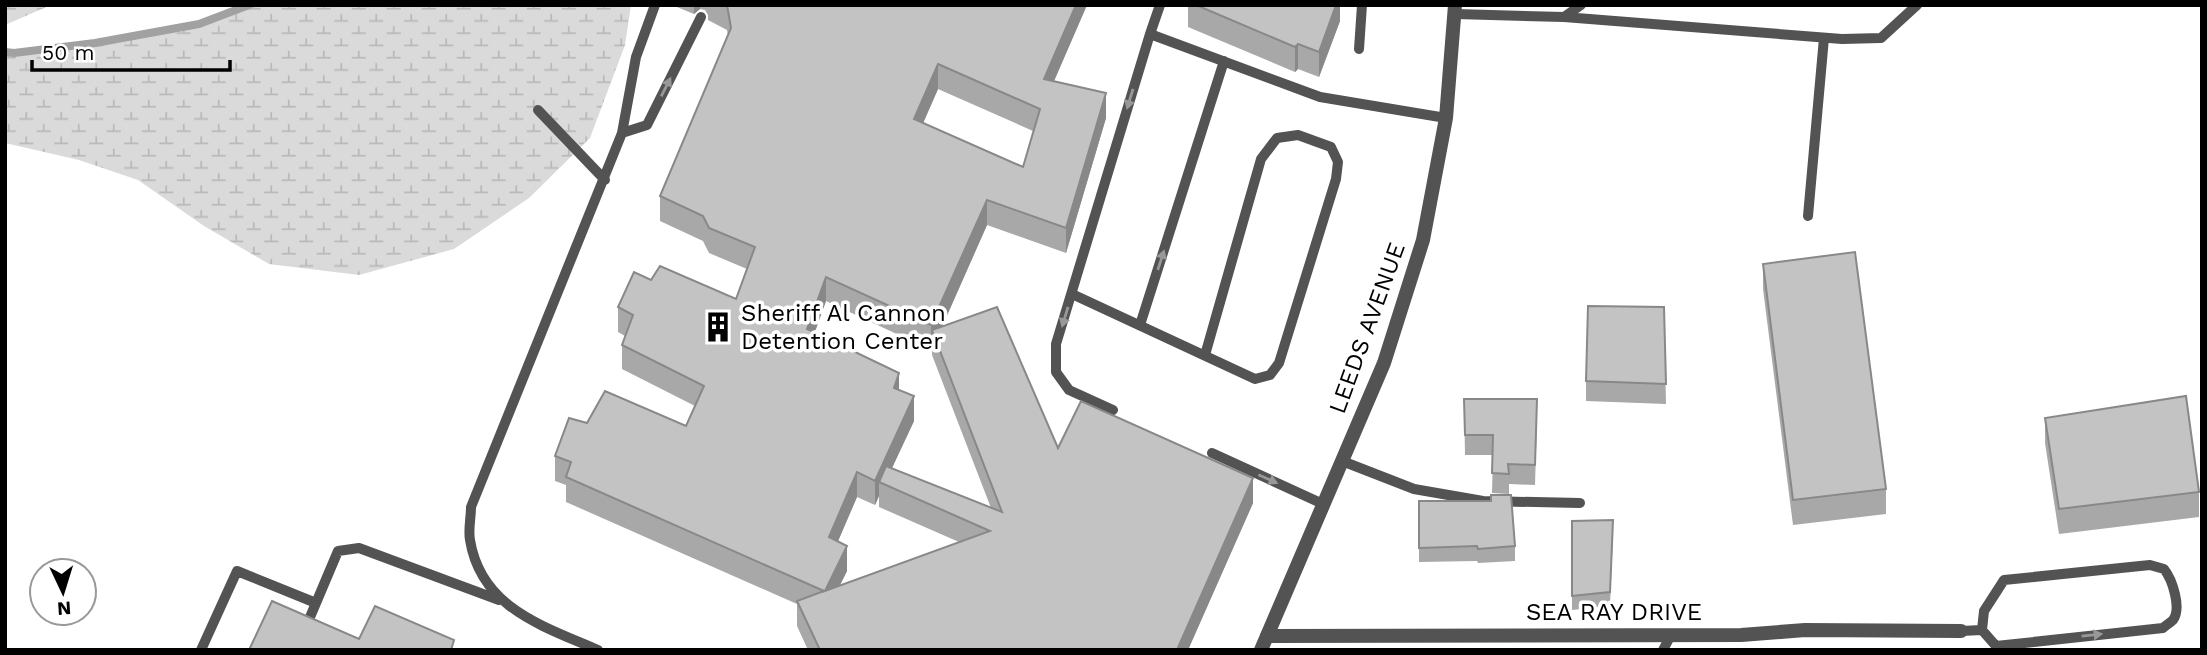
<svg xmlns="http://www.w3.org/2000/svg" width="2207" height="655" font-family="'Work Sans',sans-serif">
<style>
.wetland{fill:url(#wetland-marsh)}
.lines{fill:none;stroke-linecap:round;stroke-linejoin:round}
.stream{stroke:#a1a1a1;stroke-width:8}
.service{stroke:#535353;stroke-width:10}
.minor{stroke:#535353;stroke-width:14}
.tertiary{stroke:#535353;stroke-width:14}
.wall{fill:#a8a8a8;fill-rule:evenodd}
.shaded-wall{fill:#888}
.building{fill:#c3c3c3;stroke:#888;stroke-width:2;fill-rule:evenodd}
.oneway{fill:#989898}
.labels{text-anchor:middle;dominant-baseline:central;stroke-width:7;stroke-linejoin:round;paint-order:stroke}
.poi-label{font-size:24px;fill:#000;stroke:#fff;text-anchor:start}
.street-label{font-size:24px;fill:#000;stroke:#fff}
</style>
<defs>
<pattern id="wetland-marsh" width="20" height="14" patternUnits="userSpaceOnUse" patternTransform="scale(1.75)"><rect width="20" height="14" fill="#dadada"/><path d="M1 5h8M5 5V1M11 12h8M15 12V8" fill="none" stroke="#b9b9b9"/></pattern>
</defs>
<rect width="100%" height="100%" fill="#fff"/>
<path class="wetland" d="M5,5H51L5,25Z
M249,5H631L625,45L590,138L529,198L454,249L359,275L269,264L204,226L138,180L79,160L5,143V52L14,53L95,43L199,24Z"/>
<g class="lines">
<path class="stream" d="M5,52L14,53L95,43L199,24L249,5"/>
<path class="service" d="M1160,5L1150,34L1320,97L1446,118
M1455,14L1564,17L1842,39L1881,38L1917,5
M1564,17L1581,5
M1359,49L1362,5
M538,110L605,180
M622,133L647,125L701,17
M1808,216L1824,38
M1072,294L1255,379L1270,375L1279,363L1336,179L1338,162L1331,147L1298,135L1277,138L1261,159L1205,355
M1140,325L1224,61
M1113,410L1069,390L1056,372V344L1150,34
M1212,453L1323,504
M1342,461L1414,489L1483,501L1580,503
M305,629L316,603
M1961,631L1982,630L1984,611L2004,580L2150,565L2164,569C2172,579 2182,608 2173,620C2170,623 2166,625 2163,628L1996,646L1982,630
M201,650L237,571L316,603L338,551L359,548L499,600
M598,650C543,626 481,608 470,540C468,530 471,518 471,507L622,133L636,57L655,5
M1663,650L1671,635"/>
<path class="minor" d="M1267,636L1741,635L1805,630L1961,631"/>
<path class="tertiary" d="M1261,650L1384,363L1423,240L1446,118L1455,5"/>
</g>
<path class="wall" d="M672,5H1087L1054,81L1106,118L1066,253L987,225L942,327L1058,448L1253,503L1188,650H808L797,626V604L566,502V485L555,481V456L587,423L686,426L695,406L622,369V345L625,336L618,332V307L651,280L736,299L747,269L709,253L703,241L660,221V196L728,36L727,30L708,20V15L705,10L700,9L694,14ZM938,89L1033,131L1023,167L923,123ZM826,301L931,350L932,348V355L991,508L892,468L914,421L899,390L815,332ZM879,496V507L959,542L840,585L847,571L838,541L857,497L875,505Z
M1188,5H1340V21L1319,77L1298,69L1295,72L1188,27Z
M1763,264L1886,489V514L1793,525L1763,289Z
M1664,307L1666,404L1586,401V381Z
M1464,399L1537,419L1535,485L1509,484V494L1492,493L1493,455H1465Z
M2045,418L2199,492V517L2059,534L2045,443Z
M1419,501L1515,546V561L1478,563L1477,561L1419,562Z
M1572,521L1613,534L1610,606L1572,610Z"/>
<path class="shaded-wall" d="M694,5H700V9L694,14Z
M1076,5H1087L1044,104V79Z
M1336,5H1340V21L1319,77V52Z
M1298,44V69L1295,72V47Z
M938,64V89L914,144V119Z
M1106,93V118L1066,253V228Z
M987,200V225L936,340L932,330L931,350V325Z
M826,277V301L807,353V329Z
M899,373V397L894,388Z
M914,396V421L884,485L879,482V496L875,505V481Z
M857,472V497L829,562V537Z
M1253,478V503L1188,650H1177Z
M847,546V571L825,615V591Z"/>
<path class="building" d="M727,5H1076L1044,79L1106,93L1066,228L987,200L931,325L826,277L807,329L899,373L894,388L914,396L875,481L857,472L829,537L847,546L825,591L990,531L879,482L886,466L1002,512L932,330L997,307L1058,448L1081,401L1253,478L1177,650H820L797,601L824,591L566,477L571,462L555,456L569,418L587,423L605,391L686,426L704,386L622,345L633,315L618,307L634,272L651,280L660,266L736,299L755,247L709,228L703,216L660,196L731,28ZM938,64L1040,109L1023,167L914,119Z
M1196,5H1336L1319,52L1298,44L1295,47Z
M1855,252L1886,489L1793,500L1763,264Z
M1588,306L1664,307L1666,384L1586,381Z
M2186,396L2199,492L2059,509L2045,418Z
M1464,399H1537L1535,465L1508,464L1509,474L1492,473L1493,435H1465Z
M1491,495H1511L1515,546L1478,549L1477,546L1419,548V501H1491Z
M1613,520L1610,592L1572,596V521Z
M272,601L359,639L375,606L454,640L451,650H249Z"/>
<defs><path id="oneway-solid" d="M-6-.8H1V-3.2L6.5 0L1 3.2V.8H-6Z" transform="scale(1.75)"/></defs>
<g class="oneway">
<use href="#oneway-solid" transform="translate(666 87) rotate(-63)"/>
<use href="#oneway-solid" transform="translate(1130 99) rotate(107)"/>
<use href="#oneway-solid" transform="translate(1161 260) rotate(-72)"/>
<use href="#oneway-solid" transform="translate(1065 317) rotate(107)"/>
<use href="#oneway-solid" transform="translate(1268 479) rotate(24)"/>
<use href="#oneway-solid" transform="translate(2092 635) rotate(-6)"/>
</g>
<defs>
<g id="building-bare" transform="scale(2.415)"><path d="M-4-6H4V6H1V3H-1V6H-4ZM-2.5-4.3h1.7v1.8h-1.7ZM.8-4.3h1.7v1.8H.8ZM-2.5-1h1.7V.8h-1.7ZM.8-1h1.7V.8H.8Z" fill="#000" stroke="#fff" stroke-width="2.5" paint-order="stroke"/></g>
</defs>
<g fill-rule="evenodd">
<use href="#building-bare" x="718" y="327"/>
</g>
<g class="labels">
<g class="poi-label">
<text x="741" y="313">Sheriff Al Cannon<tspan x="741" dy="28">Detention Center</tspan></text>
</g>
<g class="street-label">
<text transform="translate(1367 328) rotate(-70)">LEEDS AVENUE</text>
<text x="1614" y="612">SEA RAY DRIVE</text>
</g>
</g>
<rect width="2207" height="655" fill="none" stroke="#000000" stroke-width="14"/>
<g transform="translate(63 592) rotate(176)"><circle r="33" fill="#ffffff" stroke="#999999" stroke-width="2"/>
<path d="M0-5L12 26L0 18L-12 26Z" fill="#000000"/>
<text y="-10" font-size="19" font-weight="bold" text-anchor="middle" fill="#000000">N</text>
</g>
<path d="M32 60v10h198v-10" fill="none" stroke="#000000" stroke-width="3.5"/>
<text x="42" y="60" font-size="21" fill="#000000" stroke="#ffffff" stroke-width="5" paint-order="stroke">50 m</text>
</svg>
